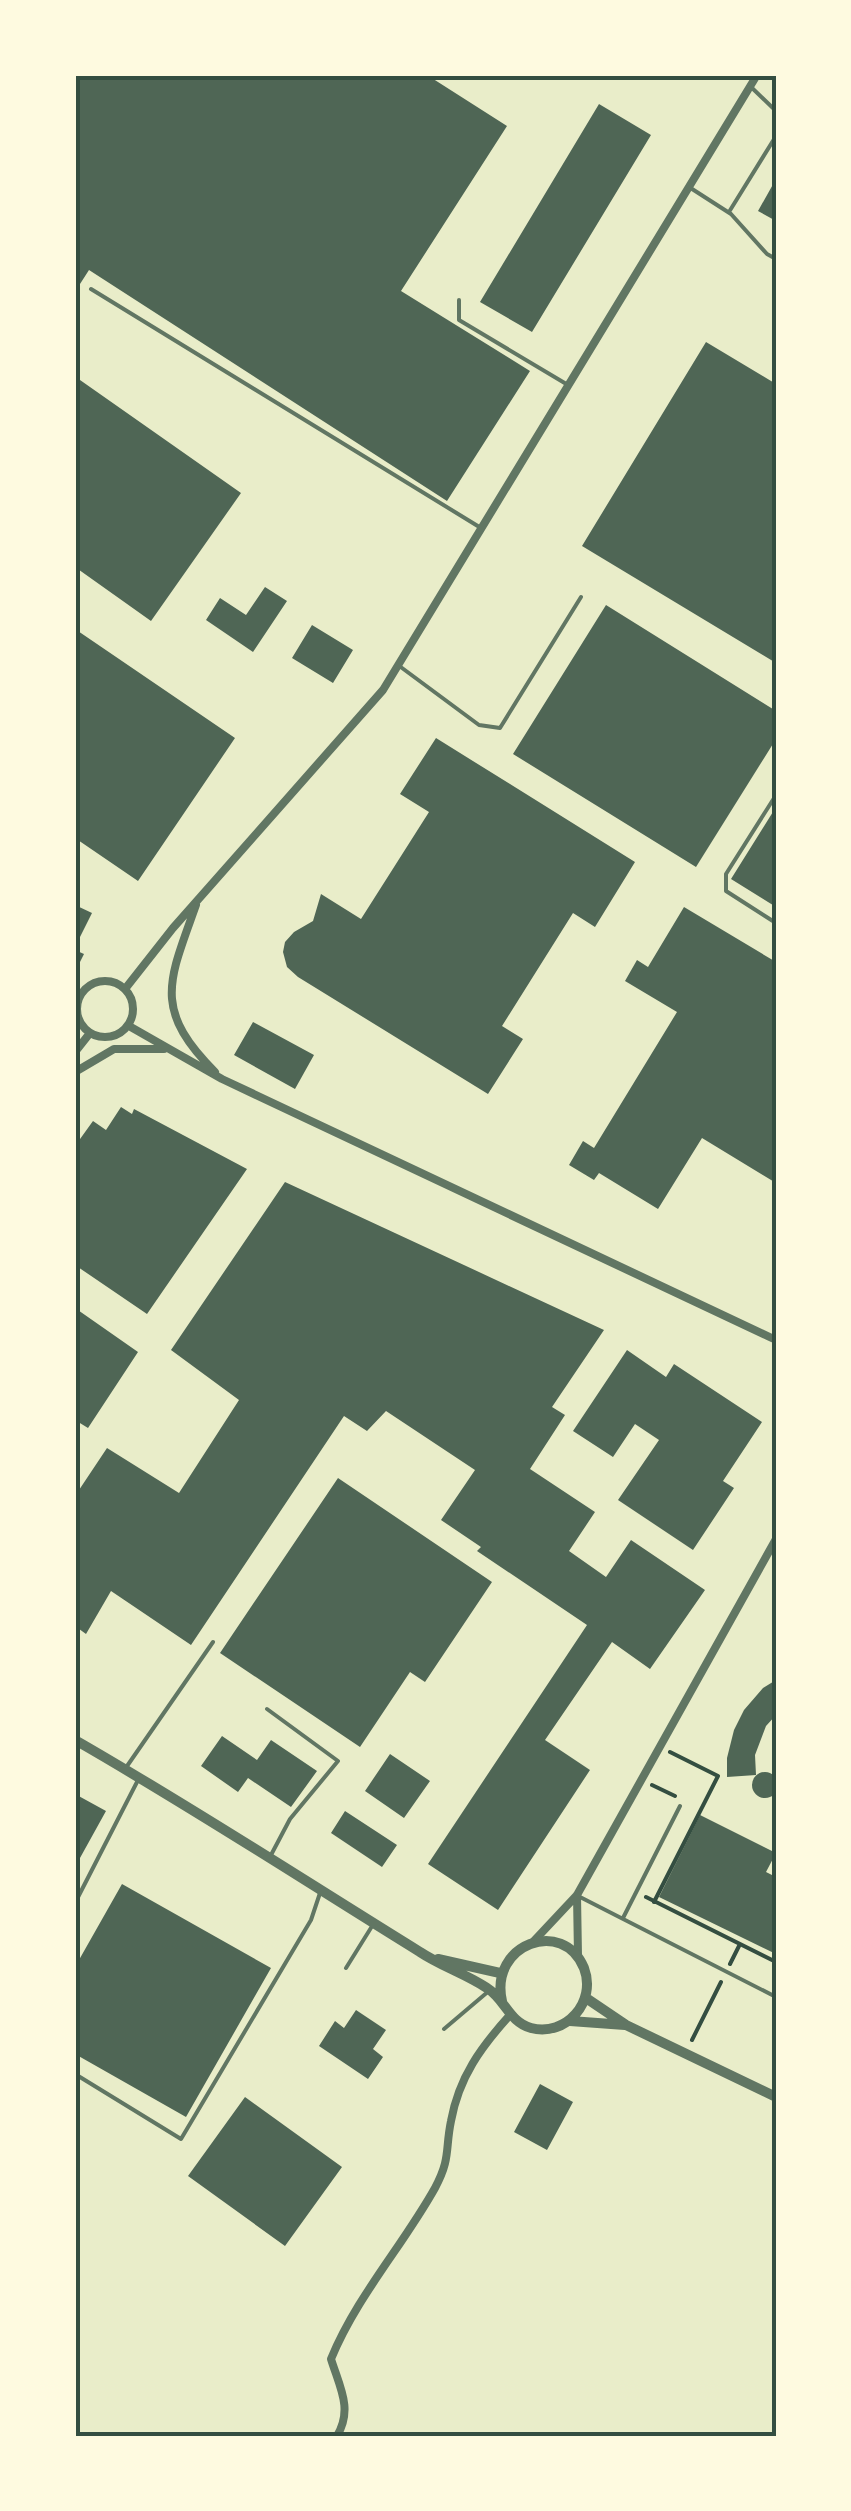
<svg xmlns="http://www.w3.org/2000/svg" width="851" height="2511" font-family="'Fira Sans Condensed',sans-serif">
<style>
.building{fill:#4f6655}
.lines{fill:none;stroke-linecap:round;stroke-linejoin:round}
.path{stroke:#344e41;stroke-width:4}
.service{stroke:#617663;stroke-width:4}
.minor{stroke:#617663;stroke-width:8}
.tertiary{stroke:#617663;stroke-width:10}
.neatline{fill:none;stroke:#344e41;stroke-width:4}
</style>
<rect width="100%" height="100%" fill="#e9edc9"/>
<path class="building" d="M75,75H427L507,126L401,291L530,371L447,501L89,270L80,284L75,281Z
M599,104L651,135L532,332L480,302Z
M776,179V221L758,211Z
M706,342L776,384V663L582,546Z
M80,380L241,493L151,621L75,567V384Z
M265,587L287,601L253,652L206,620L220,598L246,615Z
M606,605L776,711V739L696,867L513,754Z
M312,625L353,650L333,683L292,658Z
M75,629L235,738L138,881L75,838Z
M436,738L635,862L595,927L573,913L502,1026L523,1039L488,1094L298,977L287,967L283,952L285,942L294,932L313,921L321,894L361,919L429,812L400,794Z
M776,807V907L731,879Z
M75,905L92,913L75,947Z
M684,907L776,962V1183L702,1138L658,1209L599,1173L594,1180L569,1165L583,1141L594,1148L677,1012L625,981L637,960L648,967Z
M75,950L84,954L75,972Z
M253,1022L314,1055L295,1089L234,1055Z
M121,1107L132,1114L134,1109L247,1169L147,1314L75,1265V1146L93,1121L106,1130Z
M285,1182L604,1330L552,1407L565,1415L530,1469L595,1512L569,1551L606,1577L631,1540L705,1590L650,1669L612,1642L545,1740L590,1770L498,1910L428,1864L587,1625L477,1551L481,1547L441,1520L475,1470L386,1411L367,1431L344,1416L191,1645L111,1591L86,1634L75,1626V1496L107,1448L179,1493L239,1400L171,1350Z
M75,1308L138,1352L88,1428L75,1420Z
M627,1350L666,1377L674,1364L762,1422L723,1481L734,1488L693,1550L618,1500L659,1440L635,1424L613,1457L573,1431Z
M338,1478L492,1582L425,1682L410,1672L360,1747L220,1653Z
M776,1680V1715L766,1726L755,1755L756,1775L727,1777V1758L734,1730L744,1710L763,1688Z
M222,1736L257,1760L271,1740L317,1771L291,1807L248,1778L238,1792L201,1766Z
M390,1754L430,1781L404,1818L365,1791Z
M752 1785a13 13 0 1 1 26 0a13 13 0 1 1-26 0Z
M75,1794L106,1811L75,1867Z
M345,1811L397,1845L382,1867L331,1833Z
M700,1815L776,1853L766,1872L776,1877V1954L659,1897Z
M122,1884L271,1968L186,2117L75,2054V1967Z
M356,2010L386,2030L373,2049L383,2057L368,2079L319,2046L335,2021L344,2028Z
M540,2084L573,2102L547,2150L514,2132Z
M245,2097L342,2167L285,2246L188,2176Z"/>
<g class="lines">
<path class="path" d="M652,1785L675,1796
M646,1897L776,1962
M654,1902L718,1776L670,1752
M730,1964L739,1946
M692,2040L721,1982"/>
<path class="service" d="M750,86L776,111
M689,187L731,214L767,254L776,259
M729,212L776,136
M91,289L481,528
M459,300V320L568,385
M398,665L479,725L500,728L581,597
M776,795L726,874V891L776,923
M267,1709L338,1761L290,1819L271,1855
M125,1769L213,1642
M580,1897L776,1997
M75,1903L137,1782
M623,1918L680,1806
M346,1968L374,1923
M444,2029L490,1990
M75,2074L181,2139L311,1920L321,1890"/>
<path class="minor" d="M196,905C169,981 152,1009 215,1072
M77 1009a28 28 0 1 1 56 0a28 28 0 1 1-56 0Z
M125,989L173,928L383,690L757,75
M129,1026L222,1079L776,1340
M75,1052L90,1033
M75,1072L114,1049H164
M577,1895L578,1956
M532,1943L577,1895L776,1539
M337,2436C353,2409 340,2388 331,2359C357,2296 402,2247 435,2188C451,2158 445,2150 451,2121C459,2077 481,2047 510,2015"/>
<path class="tertiary" d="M75,1740C192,1807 305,1881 420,1952C441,1966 466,1974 487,1988C505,1999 509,2022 531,2028C566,2037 597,2002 584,1968C563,1917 489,1944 502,2001
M438,1959L500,1973
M586,1998L626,2025L776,2097
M570,2021L625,2025"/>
</g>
<rect width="851" height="2511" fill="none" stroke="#fefae0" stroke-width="155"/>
<rect x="78" y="78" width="696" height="2356" class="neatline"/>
</svg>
